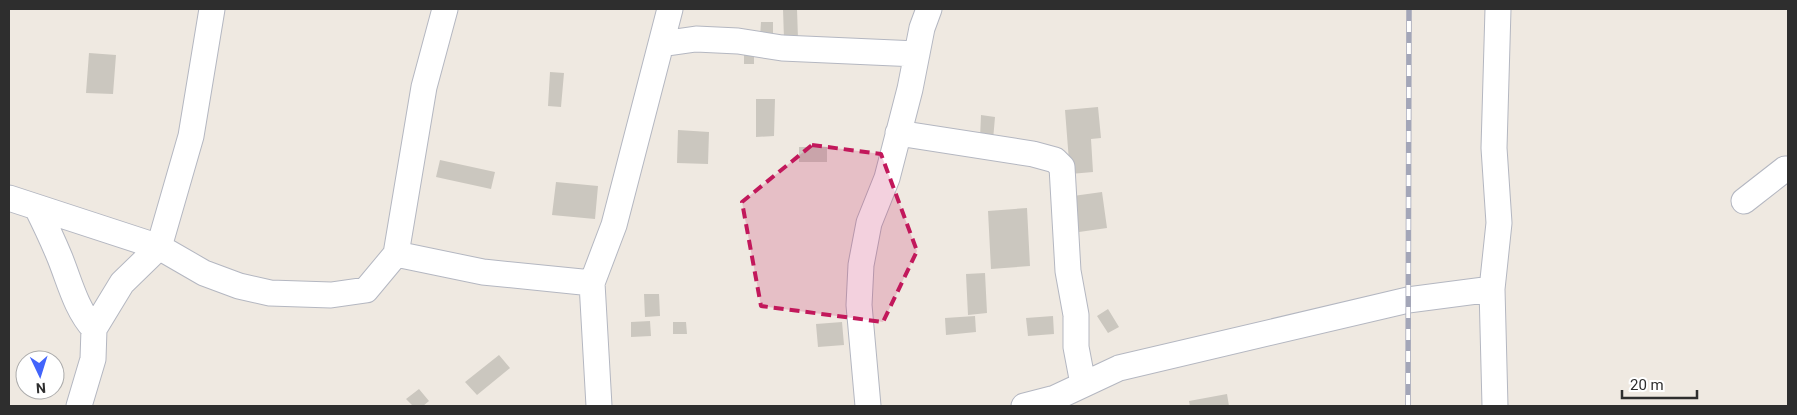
<svg xmlns="http://www.w3.org/2000/svg" width="1797" height="415" font-family="Roboto,sans-serif">
<style>
.building{fill:#cbc7bf}
.lines{fill:none;stroke-linecap:round;stroke-linejoin:round}
.minor-casing{stroke:#b4b7c1;stroke-width:27}
.minor{stroke:#fff;stroke-width:25}
.rail-casing{stroke:#a3a6b8;stroke-width:5.5}
.rail{stroke:#fff;stroke-width:4;stroke-dasharray:11;stroke-linecap:butt}
.marked{fill:#c2185b;fill-opacity:0.2;stroke:#c2185b;stroke-width:4;stroke-dasharray:10 6;stroke-linejoin:round}
</style>
<rect width="100%" height="100%" fill="#efe9e1"/>
<path class="building" d="M783,9H797L798,39H784Z
M761,22H773V38H760Z
M89,53L116,55L113,94L86,93Z
M744,54H754V64H744Z
M550,72L564,73L561,107L548,106Z
M756,99H775L774,136L756,137Z
M1098,107L1101,138L1091,139L1093,172L1070,174L1065,110Z
M981,115L995,117L993,140L980,139Z
M678,130L709,132L708,164L677,163Z
M799,147H827V162H799Z
M440,160L495,172L491,189L436,177Z
M556,182L598,186L595,219L552,215Z
M1102,192L1107,228L1079,232L1073,196Z
M1027,208L1030,266L991,269L988,211Z
M985,273L987,313L968,315L966,274Z
M644,294H659L660,316L645,317Z
M1108,309L1119,327L1108,333L1097,316Z
M975,316L976,332L946,335L945,318Z
M1053,316L1054,334L1028,336L1026,318Z
M650,321L651,336L631,337V322Z
M673,322H686L687,334H673Z
M842,322L844,345L818,347L816,324Z
M499,355L510,368L477,395L465,382Z
M419,389L429,401L423,406H413L406,399Z
M1227,394L1229,406H1190L1189,401Z"/>
<g class="lines">
<g class="minor-casing">
<path id="minor" d="M445,9L424,87L396,254L483,272L592,283L599,406
M661,44L696,39L738,41L782,48L917,54
M898,133L1033,154L1055,160L1062,167L1068,271L1076,315V347L1083,384
M9,198L159,247L204,273L239,286L270,293L331,295L366,290L396,254
M1744,201L1785,169H1788
M37,208C45,224 53,241 60,258C70,283 76,309 94,329L93,359L79,406
M592,283L614,225L670,9
M94,329L122,283L159,247L191,136L212,9
M868,406L859,305L861,265L869,223L887,178L910,89L922,28L929,9
M1024,406L1055,398L1119,368L1408,300L1492,289
M1495,406L1492,289L1499,223L1494,148L1498,9"/>
</g>
<use href="#minor" class="minor"/>
<g class="rail-casing">
<path id="rail" d="M1408,406L1409,9"/>
</g>
<use href="#rail" class="rail"/>
</g>
<path class="marked" d="M812,145L881,154L917,251L883,322L761,306L742,202Z"/>
<rect width="1797" height="415" fill="none" stroke="#2e2e2e" stroke-width="20"/>
<g transform="translate(40 375) rotate(176)"><circle r="24" fill="#ffffff" stroke="#ababab"/>
<path d="M0-4L9 19L0 12L-9 19Z" fill="#4264fb"/>
<text y="-8" font-size="14" font-weight="bold" text-anchor="middle" fill="#2e2e2e">N</text>
</g>
<path d="M1622 390v8h75v-8" fill="none" stroke="#2e2e2e" stroke-width="2.5"/>
<text x="1630" y="390" font-size="15" fill="#2e2e2e" stroke="#ffffff" stroke-width="4" paint-order="stroke">20 m</text>
</svg>
